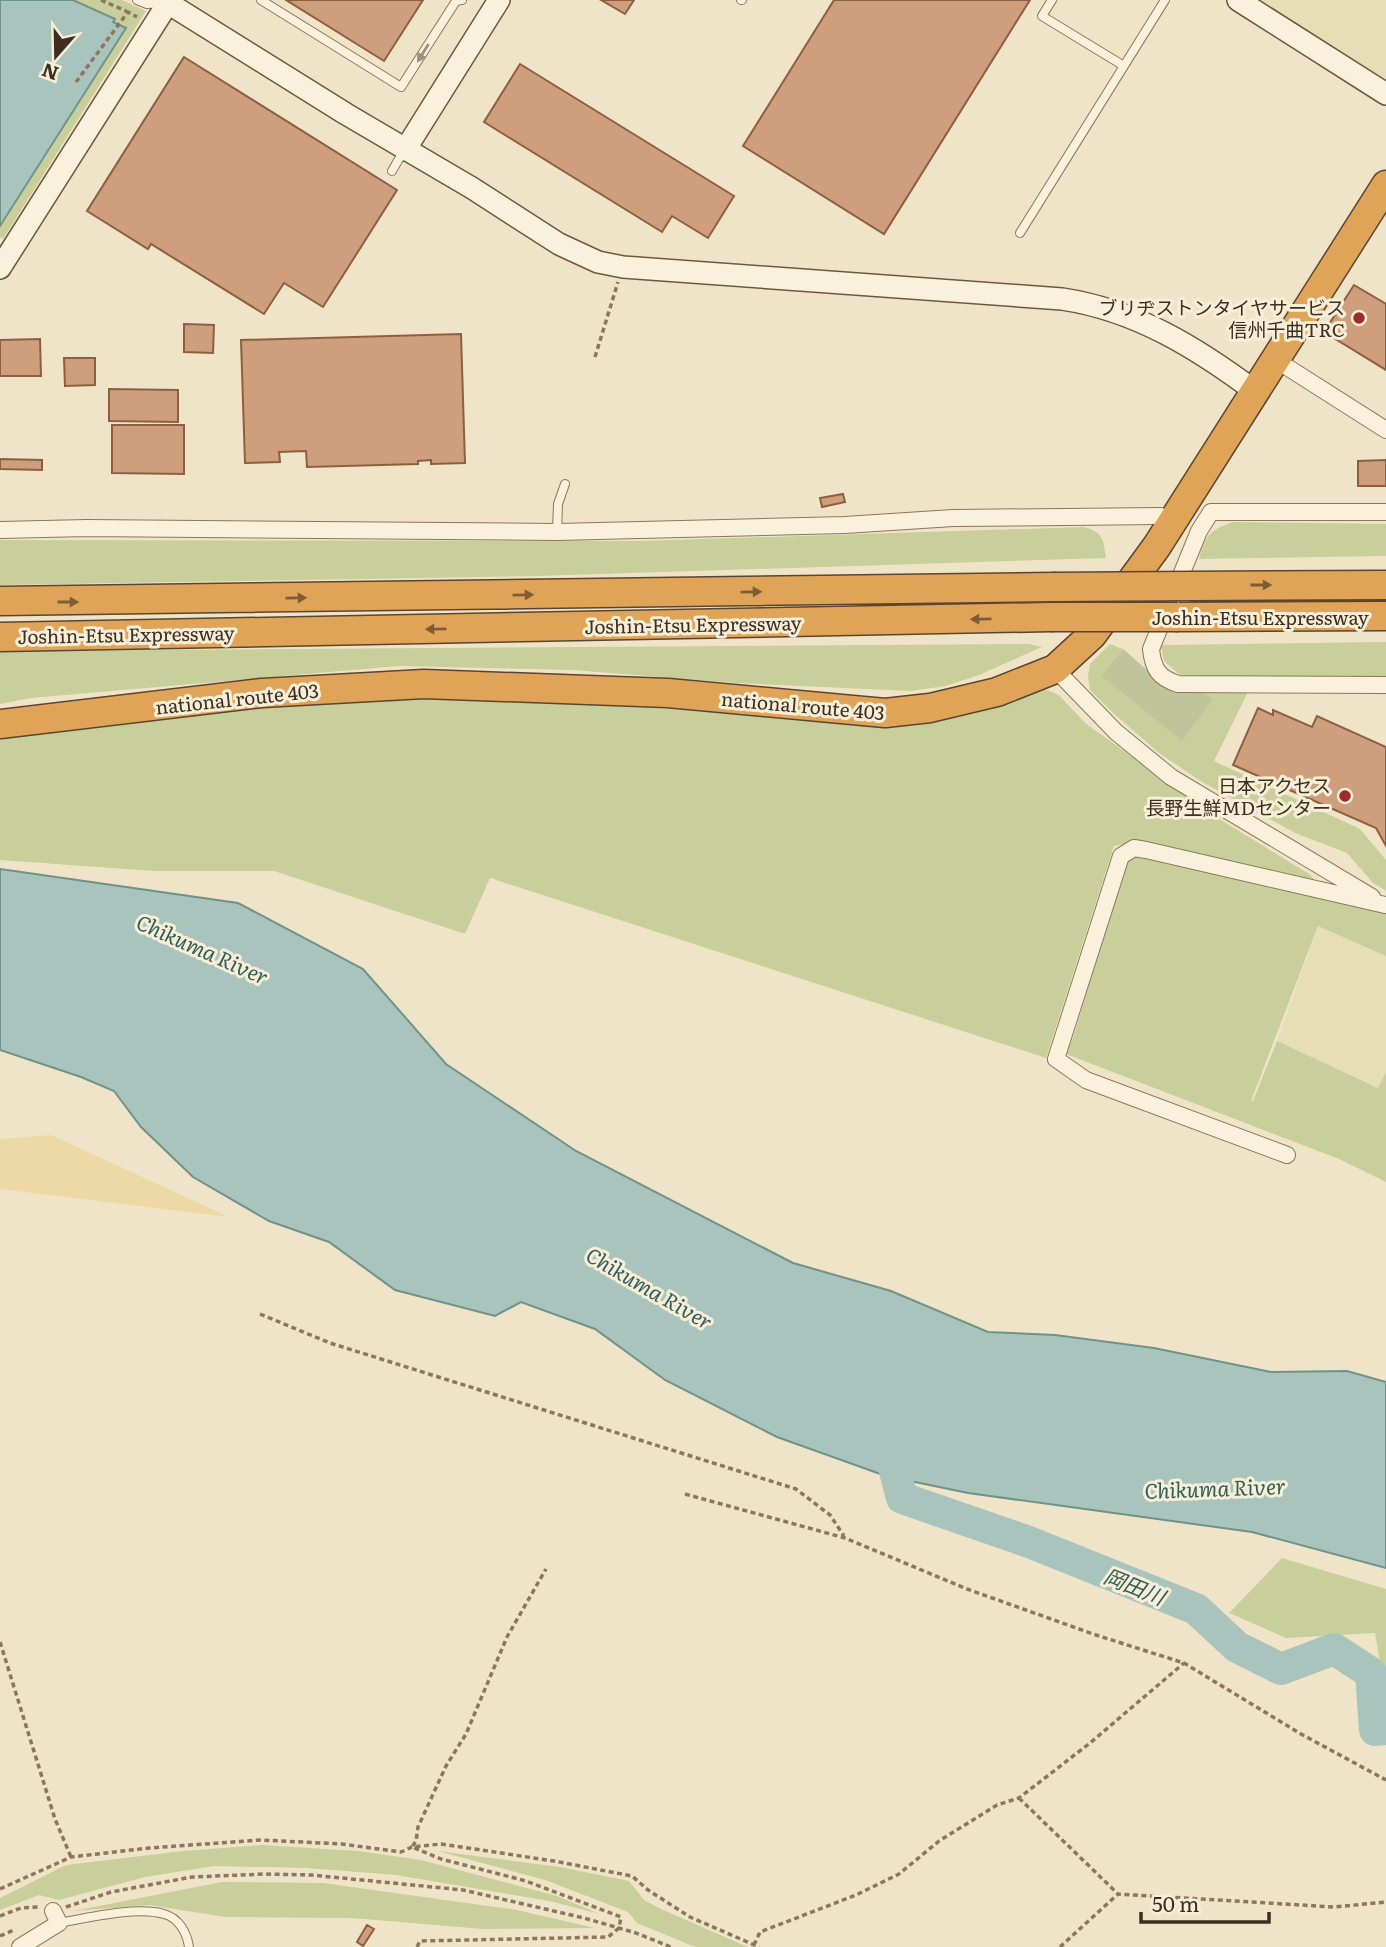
<svg xmlns="http://www.w3.org/2000/svg" width="1386" height="1947" font-family="Literata,'Noto Sans JP',serif">
<style>
.farmland{fill:#e6deb5}
.green{fill:#c9cf9b}
.sand{fill:#ecd9a5}
.cemetery{fill:#bfc49a}
.water{fill:#a9c4bc;stroke:#6f938a;stroke-width:2}
.lines{fill:none;stroke-linecap:round;stroke-linejoin:round}
.river{stroke:#a9c4bc;stroke-width:32}
.building{fill:#cf9f7d;stroke:#8d5f41;stroke-width:2}
.lane-casing{stroke:#8d765c;stroke-width:10}
.street-casing{stroke:#8d765c;stroke-width:18}
.secondary-casing{stroke:#6f573f;stroke-width:24}
.highway-casing{stroke:#5b4430;stroke-width:31}
.path{stroke:#8d765c;stroke-width:3.5;stroke-dasharray:5 3.5;stroke-linecap:butt}
.lane{stroke:#faf1dc;stroke-width:8}
.street{stroke:#faf1dc;stroke-width:16}
.secondary{stroke:#faf1dc;stroke-width:21}
.highway{stroke:#e0a458;stroke-width:28}
.highway-bridge-casing{stroke:#5b4430;stroke-width:31;stroke-linecap:butt}
.highway-bridge{stroke:#e0a458;stroke-width:28}
.oneway{fill:#9c907e}
.oneway2{fill:#7e5d36}
.poi-dot{fill:#9e2a2b;stroke:#f7eed8;stroke-width:2.5}
.labels{text-anchor:middle;dominant-baseline:central;stroke-width:6;stroke-linejoin:round;paint-order:stroke}
.poi-label{font-size:19px;fill:#3d2e20;stroke:#f7eed8;text-anchor:end}
.street-label{font-size:19px;fill:#3d2e20;stroke:#f7eed8}
.water-label{font-size:21px;font-style:italic;fill:#2f5d5a;stroke:#f7eed8}
</style>
<rect width="100%" height="100%" fill="#f0e4c8"/>
<path class="farmland" d="M1258,0H1386V77H1382Z
M1319,925L1386,956V1072L1378,1088L1277,1041Z"/>
<path class="green" d="M0,0H122L146,11L3,239L0,237Z
M1233,522L1386,524V556L1199,559C1206,534 1209,531 1233,522Z
M1084,527C1104,533 1103,539 1106,558L538,576L0,585V540L640,541Z
M1386,642V679L1334,680L1180,675L1164,661L1161,645Z
M1029,644L1042,647L979,675L946,686L910,691L737,683L572,670L399,666L31,698L0,704V651Z
M1110,644L1123,649L1103,676L1213,700L1203,692H1248L1214,761L1360,829L1386,860V891L1373,883L1347,853L1295,833L1202,782L1159,753L1113,713L1090,690L1088,677L1090,664Z
M1045,689L1059,695L1085,723L1216,817L1309,874L1314,879L1311,884L1138,841L1114,846L1046,1058L490,878L465,934L274,871H154L0,860V736L250,707L454,696L632,703L912,726L944,720L1006,703L1029,690Z
M1136,857L1375,907L1386,913V956L1318,926L1251,1101H1253L1277,1041L1378,1088L1386,1072V1182L1339,1159L1066,1054L1074,1035L1124,869L1128,861Z
M1282,1558L1386,1589V1697L1375,1633L1286,1638L1229,1613Z
M261,1845L358,1851L421,1860L557,1896L600,1914L549,1901L396,1875L306,1868L214,1866L145,1877L59,1900L39,1895L0,1910V1898L66,1865L183,1851Z
M438,1851L560,1867L629,1881L644,1900L661,1909L748,1947H695L637,1923L628,1912L545,1880Z
M222,1882L323,1883L517,1910L595,1928L483,1929L352,1918L225,1917L149,1905L73,1911Z"/>
<path class="sand" d="M51,1135L229,1217L0,1189V1139Z"/>
<path class="cemetery" d="M1123,649L1146,669L1159,684L1183,691L1203,692L1213,699L1182,741L1102,676Z"/>
<path class="water" d="M0,0H73L115,19L113,22L126,28L0,226Z
M0,869L238,903L363,969L446,1064L576,1151L793,1263L891,1291L988,1332L1055,1335L1154,1348L1271,1372L1347,1371L1386,1382V1568L1252,1532L968,1493L886,1476L777,1437L665,1380L595,1329L521,1302L495,1316L395,1290L329,1242L269,1221L193,1177L141,1127L114,1091L81,1077L0,1050Z"/>
<g class="lines">
<path class="river" d="M886,1437L902,1498L1029,1542L1196,1609L1237,1647L1281,1669L1334,1649L1371,1673L1375,1730L1386,1729"/>
</g>
<path class="building" d="M286,0H423L384,61Z
M601,0H634L625,14Z
M834,0H1030L884,234L743,146Z
M184,57L397,190L323,307L284,283L264,314L151,244L148,249L87,211Z
M520,64L734,196L708,238L672,216L662,232L484,122Z
M1354,285L1386,304V370L1324,332Z
M184,324L214,325L213,353L184,352Z
M461,334L465,463L431,464V460L418,461V464L307,467L306,451L279,452L280,462L245,463L241,340Z
M40,339L41,376H0V340Z
M64,358H95V385L65,386Z
M109,389L178,390V422L109,421Z
M112,425H184V474L112,473Z
M0,459L42,460V470L0,469Z
M1386,460V486H1358V461Z
M843,494L845,502L822,507L820,498Z
M1258,708L1273,715V710L1312,727L1317,716L1386,747V846L1376,828L1233,765Z
M367,1925L374,1929L363,1946L357,1942Z"/>
<g class="lines">
<g class="lane-casing">
<path id="lane" d="M137,0L147,4L165,3
M261,0L401,87L456,1L462,0
M741,0H742
M1052,0L1042,16L1124,66
M392,171L403,152
M1020,233L1165,0
M557,532L558,504L565,484
M59,1923C87,1918 137,1906 164,1914C179,1918 187,1933 189,1947"/>
</g>
<g class="street-casing">
<path id="street" d="M1276,360L1386,430
M1386,512H1211L1199,531L1151,649C1153,669 1159,678 1178,684L1386,685
M0,530L87,528L557,532L845,525L953,518L1161,516
M1055,669L1116,732L1171,777L1372,897
M1287,1155L1086,1080L1056,1059L1121,856L1134,848L1146,850L1385,905
M20,1947L59,1923L53,1911"/>
</g>
<g class="secondary-casing">
<path id="secondary" d="M1238,0L1386,94
M405,150L499,0
M0,268L168,3L346,114L472,188L559,244L598,262L623,267L1062,299C1136,310 1197,348 1256,392"/>
</g>
<g class="highway-casing">
<path id="highway" d="M1192,586L1386,585
M0,601L1053,587
M1178,617L1386,616
M0,637L1050,617
M0,724L262,693L424,684L668,693L885,713L930,708L997,692L1055,669L1092,635L1157,546L1386,185"/>
</g>
<path class="path" d="M101,0L128,12
M76,82L128,12L137,17
M595,357L618,282
M260,1314L330,1343L796,1489L830,1515L844,1536
M685,1494L845,1538L967,1589L1096,1635L1184,1663L1301,1734L1386,1780
M0,1642L55,1819L71,1857
M1019,1798L1118,1894
M0,1889L71,1857L149,1848L261,1840L342,1844L401,1852L412,1847L441,1844L554,1861L632,1876L648,1890L690,1917L759,1947
M66,1907L111,1892L192,1877L265,1874L311,1875L463,1890L584,1918L636,1933L671,1947
M0,1916L21,1908L38,1907
M0,1936L14,1930
M754,1945L760,1932L856,1895L899,1874L939,1841L997,1805L1019,1798L1090,1743L1184,1663
M417,1947L420,1941L608,1937L619,1928L621,1917L526,1881L441,1859L412,1847L416,1841L418,1827L446,1766L466,1734L507,1637L546,1569
M1060,1947L1118,1894L1334,1907L1386,1902"/>
<use href="#lane" class="lane"/>
<use href="#street" class="street"/>
<use href="#secondary" class="secondary"/>
<use href="#highway" class="highway"/>
<g class="highway-bridge-casing">
<path id="highway-bridge" d="M1053,587L1192,586
M1050,617H1178"/>
</g>
<use href="#highway-bridge" class="highway-bridge"/>
</g>
<defs><path id="oneway-solid" d="M-6-.8H1V-3.2L6.5 0L1 3.2V.8H-6Z" transform="scale(1.75)"/></defs>
<use class="oneway" href="#oneway-solid" transform="translate(423 53) rotate(122)"/>
<g class="oneway2">
<use href="#oneway-solid" transform="translate(1261 585)"/>
<use href="#oneway-solid" transform="translate(751 592) rotate(-1)"/>
<use href="#oneway-solid" transform="translate(523 595) rotate(-1)"/>
<use href="#oneway-solid" transform="translate(296 598) rotate(-1)"/>
<use href="#oneway-solid" transform="translate(68 602)"/>
<use href="#oneway-solid" transform="translate(981 619) rotate(179)"/>
<use href="#oneway-solid" transform="translate(436 629) rotate(179)"/>
</g>
<g class="poi-dot">
<circle cx="1359" cy="318" r="7"/>
<circle cx="1345" cy="796" r="7"/>
</g>
<g class="labels">
<g class="poi-label">
<text x="1345" y="307">ブリヂストンタイヤサービス<tspan x="1345" dy="22">信州千曲TRC</tspan></text>
<text x="1331" y="785">日本アクセス<tspan x="1331" dy="22">長野生鮮MDセンター</tspan></text>
</g>
<g class="street-label">
<text x="1260" y="617">Joshin-Etsu Expressway</text>
<text transform="translate(693 624) rotate(-1)">Joshin-Etsu Expressway</text>
<text transform="translate(126 634) rotate(-1)">Joshin-Etsu Expressway</text>
<text transform="translate(237 698) rotate(-6)">national route 403</text>
<text transform="translate(803 705) rotate(5)">national route 403</text>
</g>
<g class="water-label">
<text transform="translate(203 948) rotate(24)">Chikuma River</text>
<text transform="translate(650 1287) rotate(30)">Chikuma River</text>
<text transform="translate(1215 1487) rotate(-2)">Chikuma River</text>
<text transform="translate(1135 1585) rotate(22)">岡田川</text>
</g>
</g>
<g transform="translate(56 56) rotate(200)" stroke="#f7eed8" stroke-width="5" paint-order="stroke">
<path d="M0-5L12 26L0 18L-12 26Z" fill="#3d2e20"/>
<text y="-10" font-size="19" font-weight="bold" text-anchor="middle" fill="#3d2e20">N</text>
</g>
<path d="M1141 1912v10h128v-10" fill="none" stroke="#3d2e20" stroke-width="3.5"/>
<text x="1152" y="1912" font-size="21" fill="#3d2e20" stroke="#f7eed8" stroke-width="5" paint-order="stroke">50 m</text>
</svg>
